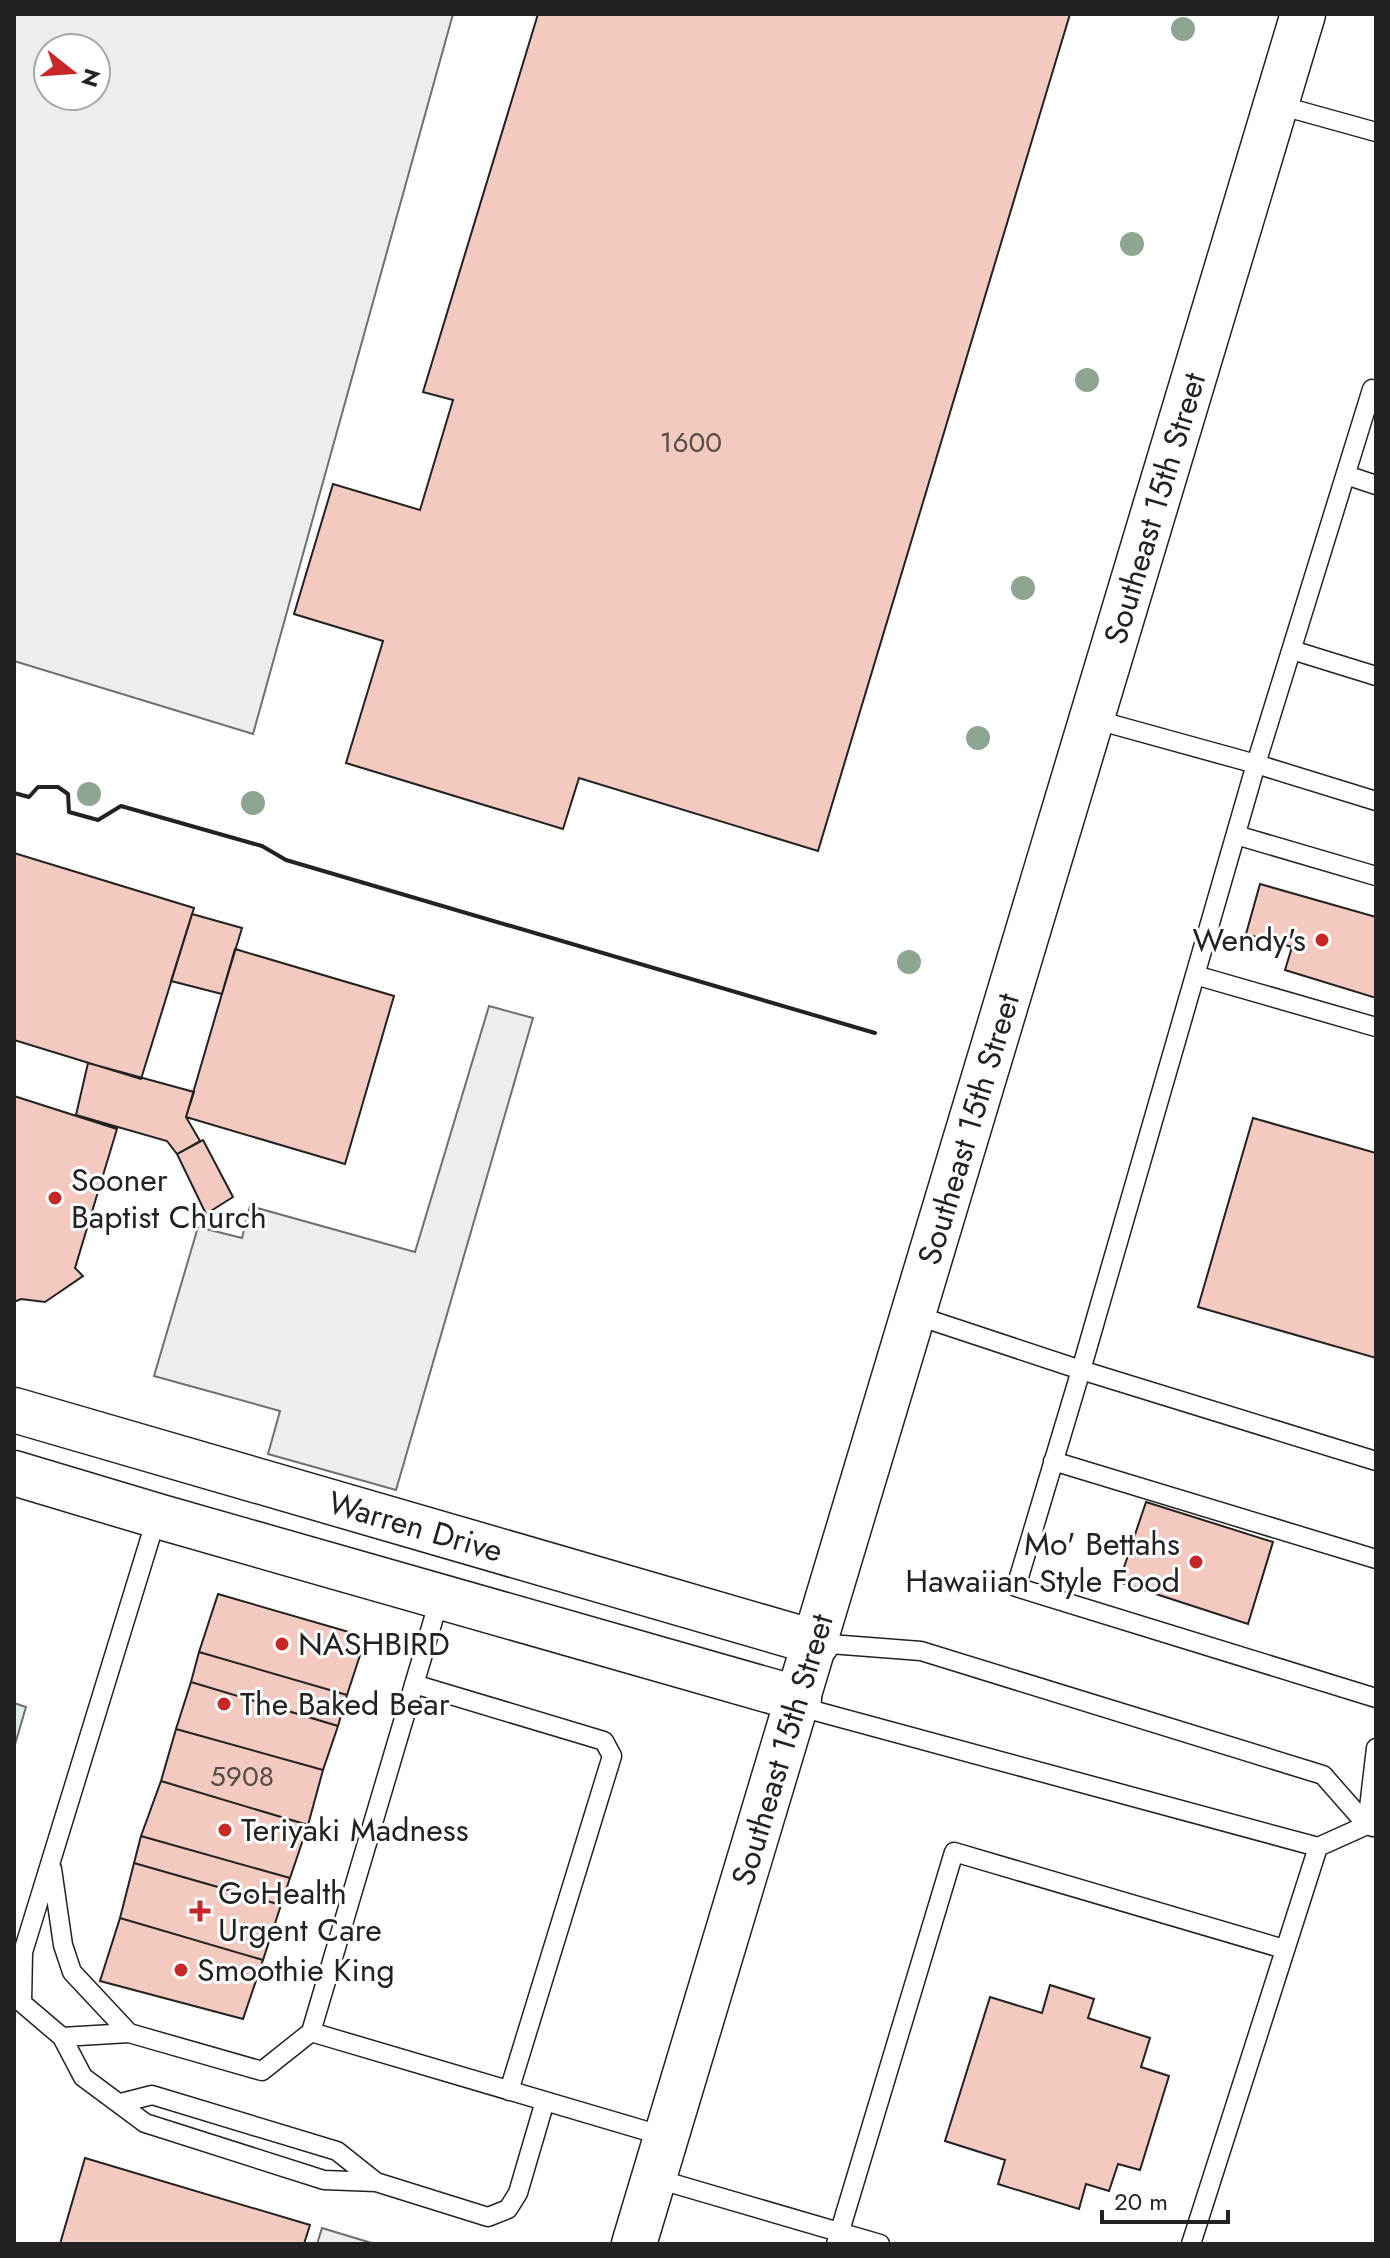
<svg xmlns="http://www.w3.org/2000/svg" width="1390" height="2258" font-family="Jost,sans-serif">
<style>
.green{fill:#e0efe3;stroke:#6f6f6f;stroke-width:2}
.parking{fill:#ededed;stroke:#6f6f6f;stroke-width:2;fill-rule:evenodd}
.building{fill:#f3c9c0;stroke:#222;stroke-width:2}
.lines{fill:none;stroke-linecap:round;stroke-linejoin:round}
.service-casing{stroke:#222;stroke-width:21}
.tertiary-casing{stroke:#222;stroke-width:47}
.secondary-casing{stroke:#222;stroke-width:47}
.service{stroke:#fff;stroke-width:18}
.tertiary{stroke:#fff;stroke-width:44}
.secondary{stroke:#fff;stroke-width:44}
.wall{stroke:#222;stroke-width:4}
.tree{fill:#8da692}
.poi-dot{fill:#c62828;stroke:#fff;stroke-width:3}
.labels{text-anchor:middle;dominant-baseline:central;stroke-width:6;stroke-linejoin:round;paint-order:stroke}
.number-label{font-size:28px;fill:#564c4a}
.street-label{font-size:32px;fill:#222;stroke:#fff}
.poi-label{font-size:32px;fill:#222;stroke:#fff;text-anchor:start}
</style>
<rect width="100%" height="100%" fill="#fff"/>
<path class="green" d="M14,1703L26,1707L14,1748Z"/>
<path class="parking" d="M14,14H453L253,734L14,661ZM48,48H96V96H48Z
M489,1006L533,1018L396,1490L268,1454L280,1411L154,1376L198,1227L242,1238L250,1206L415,1252Z
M322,2228L375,2244H317Z"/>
<path class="building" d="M538,14H1070L818,851L579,778L563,829L346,763L383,641L294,614L333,484L420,510L453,400L423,392Z
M14,853L194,908L141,1079L14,1040Z
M1260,884L1376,917V998L1285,970L1292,947L1246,934Z
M192,914L242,928L222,994L171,981Z
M235,949L394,996L345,1164L186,1117Z
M88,1063L194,1092L186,1117L200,1141L177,1154L167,1141L76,1115Z
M14,1096L117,1129L75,1268L83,1276L45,1302L21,1299L14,1302Z
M1253,1118L1376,1153V1358L1198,1307Z
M203,1140L233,1197L206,1214L177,1154Z
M1146,1502L1273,1542L1248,1624L1119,1582Z
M218,1594L366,1637L347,1695L199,1652Z
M199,1652L347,1695L338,1726L191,1682Z
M191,1682L338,1726L323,1770L176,1729Z
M176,1729L323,1770L308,1825L161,1781Z
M161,1781L308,1825L290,1878L141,1836Z
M141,1836L290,1878L281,1905L134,1863Z
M134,1863L281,1905L263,1960L120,1918Z
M120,1918L263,1960L243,2019L100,1981Z
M1050,1985L1094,1999L1088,2018L1150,2038L1141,2067L1169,2076L1140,2170L1118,2164L1109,2191L1086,2184L1079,2209L998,2184L1005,2160L945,2141L990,1997L1042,2013Z
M85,2158L310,2225L304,2244H60Z"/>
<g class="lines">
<g class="service-casing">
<path id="service" d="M1275,104L1376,132
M1346,475L1376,485
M1292,650L1376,676
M1093,719L1256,764L1376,801
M1236,835L1376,876
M1195,975L1376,1027
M915,1315L1081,1370L1256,764L1372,389
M1053,1461L1376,1559
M1376,1461L1081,1370L1016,1587L1376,1698
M157,1516L23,1952L22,2003L62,2037L129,2033L262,2071L311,2032
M440,1597L311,2032L667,2137
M414,1684L604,1741L612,1756L509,2091
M797,1706L1318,1847L1367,1825L1323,1775L921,1651L817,1643
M1373,1827L1367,1825L1376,1748
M52,1869L63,1945L72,1972L129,2033
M62,2037L83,2077L145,2123L324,2180L376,2182L488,2217L508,2209L518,2193L545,2101
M121,2103L152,2095L337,2151L376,2182
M654,2178L880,2244
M836,2244L954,1852L1284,1949
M1191,2244L1318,1847"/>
</g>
<g class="tertiary-casing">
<g id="tertiary">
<path id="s1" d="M14,1410L817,1643"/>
<path d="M14,1473L161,1517L799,1699"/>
</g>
</g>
<g class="secondary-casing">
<g id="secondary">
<path id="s2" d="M634,2244L1303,14"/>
</g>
</g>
<use href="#service" class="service"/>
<use href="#tertiary" class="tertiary"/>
<use href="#secondary" class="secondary"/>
<path class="wall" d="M14,793L29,797L38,787H58L68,794L69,812L98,820L121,806L262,846L286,860L875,1033"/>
</g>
<g class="tree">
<circle cx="1183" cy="29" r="12"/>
<circle cx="1132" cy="244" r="12"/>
<circle cx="1087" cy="380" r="12"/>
<circle cx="1023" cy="588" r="12"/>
<circle cx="978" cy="738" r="12"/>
<circle cx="89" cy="794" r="12"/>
<circle cx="253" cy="803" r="12"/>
<circle cx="909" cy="962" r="12"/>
</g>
<g class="poi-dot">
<circle cx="1322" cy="940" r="8"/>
<circle cx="55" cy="1198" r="8"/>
<circle cx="1196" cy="1562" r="8"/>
<circle cx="282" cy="1644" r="8"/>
<circle cx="224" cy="1704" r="8"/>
<circle cx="225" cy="1830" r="8"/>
<path d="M196 1899h8v8h8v8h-8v8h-8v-8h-8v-8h8z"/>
<circle cx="181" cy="1970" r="8"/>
</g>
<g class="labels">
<g class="number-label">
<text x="691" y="442">1600</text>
<text x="242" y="1776">5908</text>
</g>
<g class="street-label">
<text stroke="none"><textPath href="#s2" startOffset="1812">Southeast 15th Street</textPath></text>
<text stroke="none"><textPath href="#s2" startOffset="1164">Southeast 15th Street</textPath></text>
<text stroke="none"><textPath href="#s1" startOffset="418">Warren Drive</textPath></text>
<text stroke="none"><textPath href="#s2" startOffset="516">Southeast 15th Street</textPath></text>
</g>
<g class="poi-label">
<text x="1306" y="940" text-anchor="end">Wendy's</text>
<text x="71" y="1180">Sooner<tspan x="71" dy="37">Baptist Church</tspan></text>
<text x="1180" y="1544" text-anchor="end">Mo' Bettahs<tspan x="1180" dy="37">Hawaiian Style Food</tspan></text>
<text x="298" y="1644">NASHBIRD</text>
<text x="240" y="1704">The Baked Bear</text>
<text x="241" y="1830">Teriyaki Madness</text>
<text x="218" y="1893">GoHealth<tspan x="218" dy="37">Urgent Care</tspan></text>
<text x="197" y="1970">Smoothie King</text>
</g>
</g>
<rect width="1390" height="2258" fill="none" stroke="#222222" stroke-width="32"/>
<g transform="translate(72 72) rotate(107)"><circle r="38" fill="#ffffff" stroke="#a7a7a7" stroke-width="2"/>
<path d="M0-6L14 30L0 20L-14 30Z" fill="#c62828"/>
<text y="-12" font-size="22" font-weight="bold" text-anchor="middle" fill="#222222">N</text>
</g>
<path d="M1102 2210v12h126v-12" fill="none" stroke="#222222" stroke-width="4"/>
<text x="1114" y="2210" font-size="24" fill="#222222" stroke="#ffffff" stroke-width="6" paint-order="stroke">20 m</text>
</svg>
